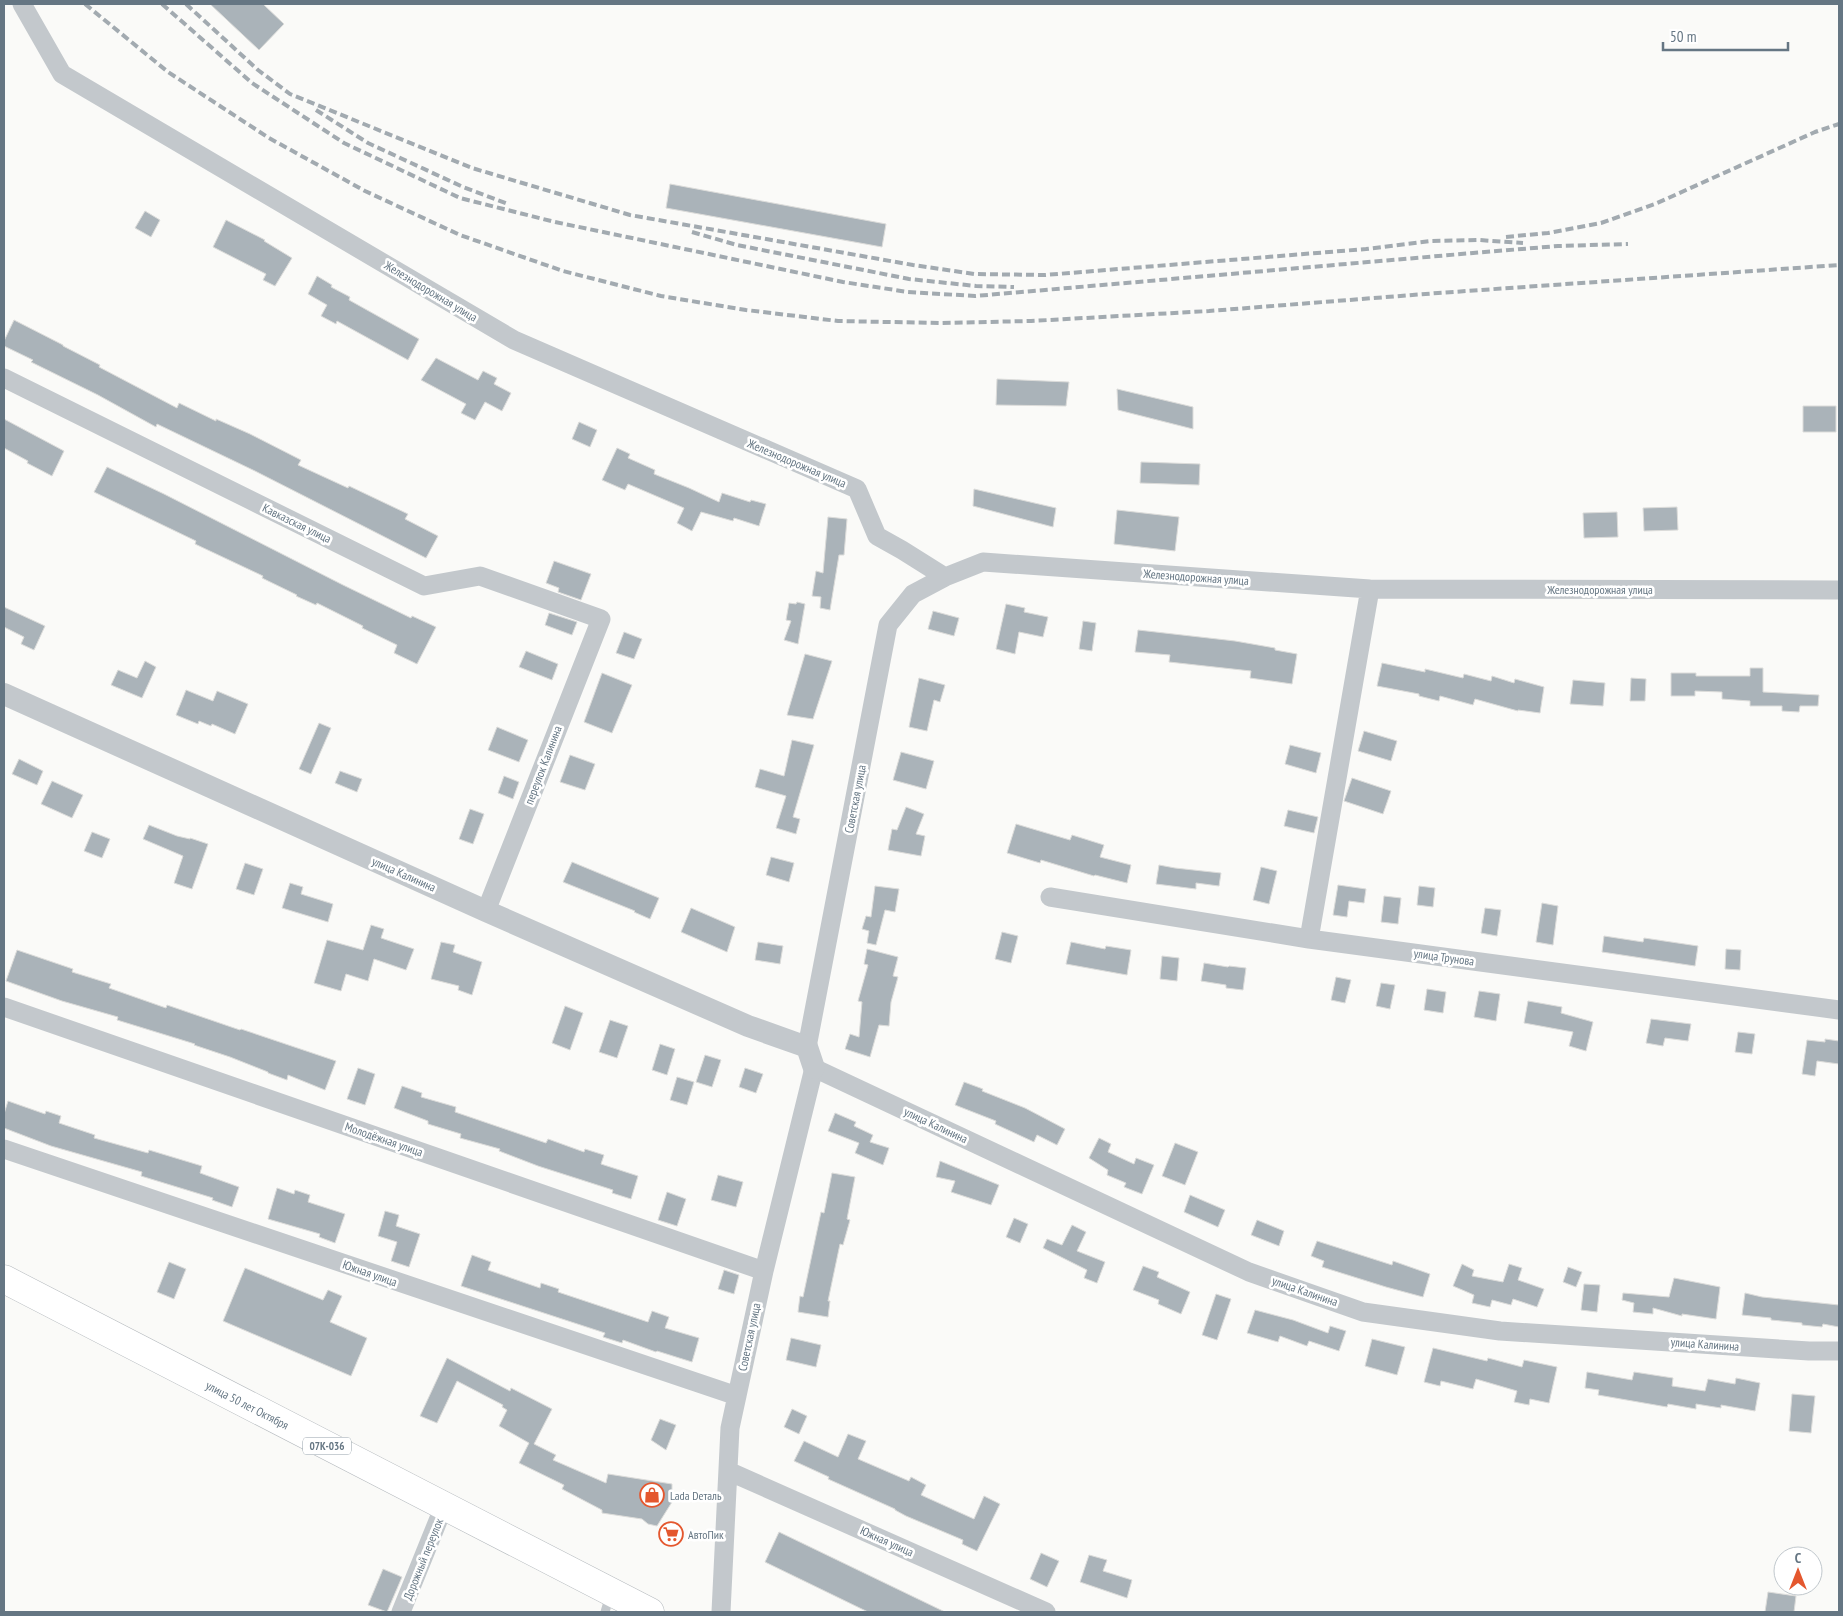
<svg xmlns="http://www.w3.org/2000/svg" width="1843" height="1616" font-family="'PT Sans Narrow',sans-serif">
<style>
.building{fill:#aab3b9;stroke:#dcdcda}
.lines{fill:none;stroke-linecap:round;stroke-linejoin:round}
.primary-casing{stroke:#b5babe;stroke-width:29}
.service{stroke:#c3c8cc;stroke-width:9}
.minor{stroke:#c3c8cc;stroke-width:19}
.tertiary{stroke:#c3c8cc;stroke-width:22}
.primary{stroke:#fff;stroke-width:28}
.rail{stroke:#a2aab0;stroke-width:4;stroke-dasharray:8 4;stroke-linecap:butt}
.labels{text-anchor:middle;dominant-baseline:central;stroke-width:5;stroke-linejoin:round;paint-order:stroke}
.shield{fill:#fff;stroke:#939fa8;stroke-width:1}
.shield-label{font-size:11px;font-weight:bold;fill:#657683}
.street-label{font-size:12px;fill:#657683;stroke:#fff}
.poi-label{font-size:12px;fill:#657683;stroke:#fff;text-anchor:start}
</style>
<rect width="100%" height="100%" fill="#fafaf8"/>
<path class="building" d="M210,4H263L284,24L259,50Z
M670,184L886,224L882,247L666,208Z
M145,211L160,220L151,237L135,228Z
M226,220L265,240L264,241L292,258L275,286L263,280L266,274L213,247Z
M317,276L332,285L331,287L350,297L349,300L419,339L408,360L337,321L336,324L321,316L327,305L308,294Z
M14,320L63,345V346L100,365L99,367L177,408L179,403L216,421V419L250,434L301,460L298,465L348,488L349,486L408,514L405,519L438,536L426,558L255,471L157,424L156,427L98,395L31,362L33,360L4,346V341Z
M436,358L478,380L483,371L497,378L494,384L511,393L502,411L485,402L475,420L461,413L466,404L421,380Z
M997,379L1069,382L1066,406L996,405Z
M1117,389L1193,407V429L1118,410Z
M1803,406H1836V432H1803Z
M4,419L64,451L52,476L27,463L28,461L4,448Z
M579,422L597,430L590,447L572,439Z
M617,448L630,454L628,458L655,470L654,474L689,488L719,502L722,493L750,502L751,500L766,504L759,526L734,518L733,521L701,512L692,531L677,523L684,508L628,484L625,490L602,480Z
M1141,462L1200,464L1199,485L1140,483Z
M107,467L164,494L343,585L411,618L412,616L436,627L417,664L394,653L397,645L362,628L363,626L317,603L316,605L296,596L297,595L262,578L263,576L195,544L196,541L94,492Z
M974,489L1056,508L1053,527L973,506Z
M1677,507L1678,530L1644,531L1643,508Z
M1117,510L1179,517L1175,551L1114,544Z
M1617,512L1618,537L1584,538L1583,513Z
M828,517L847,519L844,555H839L830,610L820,608L821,597L812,596L816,571L823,573Z
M554,561L591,574L581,600L558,592L559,588L546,583Z
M797,602L805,604L798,644L784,640L791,621L786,620L789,603L796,604Z
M1006,604L1025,608L1024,612L1048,617L1043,637L1019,632L1015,654L996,649Z
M4,607L45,626L34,650L21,644L24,637L4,627Z
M933,611L959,618L954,636L928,629Z
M549,613L577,622L572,635L545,625Z
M1083,621L1096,623L1092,651L1079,649Z
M1138,630L1235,641L1275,648V650L1297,654L1292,684L1250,678L1251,671L1169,662L1170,655L1135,652Z
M624,632L642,639L634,659L616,653Z
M526,651L558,664L552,680L519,667Z
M805,654L832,661L813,719L787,715Z
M145,661L156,667L142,698L111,685L118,670L137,678Z
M1382,663L1425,672V669L1463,678L1464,674L1491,681L1492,676L1514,683L1515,679L1544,687L1540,713L1518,710V711L1475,699L1473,705L1440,696L1439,701L1419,696V694L1377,686Z
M1750,668H1763V692L1819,695L1818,706H1800L1799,712L1782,711V706H1750V701L1722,699V692L1695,691V696H1671V673H1696V676H1750Z
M602,673L632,685L612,733L584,722Z
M919,678L945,685L940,702L934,700L927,731L909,727Z
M1631,678L1646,679L1645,701H1630Z
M1573,680L1605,683L1603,706L1570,704Z
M186,690L213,701L217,691L248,704L235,734L212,724L211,726L199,721L198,724L176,715Z
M319,723L331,728L311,774L299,769Z
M497,727L528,740L519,762L488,750Z
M1364,731L1397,741L1391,761L1358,751Z
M792,740L814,745L793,817L800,819L796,834L776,828L786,796L755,787L760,769L784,776Z
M1290,745L1321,753L1316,773L1285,764Z
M901,752L934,761L926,789L893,780Z
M570,755L595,764L585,790L560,782Z
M19,759L43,771L37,785L12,774Z
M340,771L362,779L357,792L335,783Z
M504,776L519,782L513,799L498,793Z
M1352,778L1391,791L1383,814L1344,801Z
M52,781L83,795L72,818L41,804Z
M906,807L924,814L916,834L925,836L921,856L888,850L892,829L897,830Z
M470,809L484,814L473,844L459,839Z
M1288,810L1318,817L1314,833L1284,826Z
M1016,824L1070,840L1072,835L1104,845L1100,857L1131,865L1127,883L1095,875L1094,876L1041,860L1040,863L1007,853Z
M149,825L177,836L190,839V838L208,844L192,889L174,883L183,856L143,839Z
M92,832L110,839L102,858L84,851Z
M771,857L794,863L789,882L766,875Z
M572,862L659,898L650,919L634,912L635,911L563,882Z
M245,863L263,869L254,895L236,889Z
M1159,865L1175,868L1221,873L1219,886L1196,883V889L1156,884Z
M1261,867L1277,871L1269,904L1253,900Z
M290,883L303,887L301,894L333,904L328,922L282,908Z
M1338,885L1366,889L1364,903L1349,901L1347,917L1333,915Z
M875,886L899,889L895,912L885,910L876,945L867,943L869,931L862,929L866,916L871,917Z
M1419,886L1435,888L1433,907L1417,905Z
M1384,896L1401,898L1398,924L1381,922Z
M1542,903L1558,906L1553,945L1536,942Z
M691,908L735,927L727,952L681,932Z
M1485,908L1501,910L1497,936L1481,933Z
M371,925L384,929L381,938L414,949L406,970L374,959L368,981L346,974L341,991L314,983L327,940L363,950Z
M1002,932L1018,936L1011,963L995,959Z
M1604,936L1643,942L1644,938L1698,946L1695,966L1602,952Z
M441,942L455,945L453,952L482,962L472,995L458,990L459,986L431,979Z
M758,942L783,946L780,964L755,960Z
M1071,942L1105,949L1106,946L1131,950L1127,975L1066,964Z
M867,949L898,957L893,976L898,977L891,1002L889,1026L879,1025L870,1057L845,1049L850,1034L859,1037L862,1002L858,1001L868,965L864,964Z
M1726,949L1741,950L1740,970L1725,969Z
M17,950L73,969L72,972L111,984L109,988L166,1008L167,1005L240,1030L241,1029L336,1061L325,1090L288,1075L287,1080L268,1073V1072L230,1057L194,1045L195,1044L117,1020L118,1017L62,1001L6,981Z
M1162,956L1179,958L1177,981L1160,979Z
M1204,963L1228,967L1229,966L1246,968L1243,990L1226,988V985L1201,981Z
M1336,977L1351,980L1345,1003L1331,1000Z
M1381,983L1395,985L1390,1009L1376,1006Z
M1427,989L1446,992L1443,1013L1424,1010Z
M1479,991L1500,994L1496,1021L1474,1017Z
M1528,1001L1562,1007L1561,1013L1593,1022L1586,1051L1569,1046L1573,1032L1524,1023Z
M565,1006L583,1013L570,1050L552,1043Z
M1651,1019L1691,1024L1688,1041L1665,1038L1663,1046L1646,1043Z
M610,1020L628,1026L617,1058L599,1052Z
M1738,1032L1755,1034L1752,1054L1735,1052Z
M1825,1039L1839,1041V1064L1817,1061L1815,1076L1802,1074L1807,1040L1825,1042Z
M660,1044L675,1049L667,1075L652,1070Z
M705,1055L721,1060L712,1087L696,1082Z
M358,1068L375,1074L365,1105L347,1099Z
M745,1068L763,1074L756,1093L739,1087Z
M677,1077L694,1082L687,1105L670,1100Z
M964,1082L983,1089L982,1091L1025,1108L1065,1129L1057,1145L1037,1135L1034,1142L995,1124L996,1121L955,1105Z
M402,1086L422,1093L421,1097L456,1107L455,1112L546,1143L548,1139L584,1152L585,1149L604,1155L601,1164L638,1176L631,1199L612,1193L613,1190L538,1166L499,1151L500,1149L460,1138L461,1134L428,1124V1121L394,1108Z
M8,1101L45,1114L46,1111L61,1116L59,1123L95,1135L94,1138L148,1153L149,1150L202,1166L200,1173L239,1187L232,1207L212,1200L213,1198L141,1176L142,1172L51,1146L4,1128V1114Z
M835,1113L856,1122L854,1126L873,1135L870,1142L889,1148L883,1165L855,1153L859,1143L828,1131Z
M1099,1138L1111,1144L1108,1152L1134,1164L1136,1158L1154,1165L1142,1194L1124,1187L1126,1183L1107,1175L1108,1170L1089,1158Z
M1175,1143L1198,1152L1185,1185L1162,1176Z
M940,1161L999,1185L991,1205L951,1192L955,1181L936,1177Z
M832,1173L855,1177L847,1219L850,1220L843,1245L840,1244L828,1301H830L828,1317L798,1312L800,1296L803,1297L821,1212L824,1213Z
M718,1175L743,1182L736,1207L711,1200Z
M277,1188L294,1194L295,1190L310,1195L308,1202L345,1214L335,1243L319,1237L320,1234L268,1219Z
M667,1192L686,1199L677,1226L658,1220Z
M1190,1195L1225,1210L1218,1227L1184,1212Z
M385,1211L399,1215L396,1226L420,1234L409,1267L391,1261L397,1242L378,1236Z
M1014,1218L1028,1224L1020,1243L1006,1237Z
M1257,1220L1284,1231L1279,1246L1251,1235Z
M1072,1225L1086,1232L1077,1251L1105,1262L1097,1283L1084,1278L1087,1270L1043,1248L1047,1239L1062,1245Z
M1317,1241L1392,1265L1393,1261L1430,1274L1423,1297L1386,1287L1322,1267L1324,1261L1311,1256Z
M472,1255L491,1262L488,1270L540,1288L541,1283L559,1289L558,1292L648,1322L652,1311L669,1317L665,1328L699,1338L692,1362L657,1351L656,1352L623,1340L622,1343L603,1337L605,1333L461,1286Z
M169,1262L186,1269L174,1299L157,1292Z
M1462,1264L1474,1270L1472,1276L1503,1282L1509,1264L1522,1268L1518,1280L1544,1289L1537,1307L1513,1299L1511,1305L1492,1300L1490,1307L1472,1303L1474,1295L1453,1286Z
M1143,1266L1159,1272L1157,1277L1190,1292L1181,1314L1158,1304L1159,1300L1133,1290Z
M1568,1267L1582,1272L1576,1287L1563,1282Z
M245,1268L323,1300L328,1290L342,1296L330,1322L367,1338L351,1376L223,1321Z
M724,1270L739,1275L734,1294L718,1289Z
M1674,1278L1720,1287L1716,1319L1682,1314V1316L1653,1308V1314L1633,1312L1634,1303L1622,1300L1623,1293L1669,1297Z
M1584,1284L1600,1285L1597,1312L1581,1310Z
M1745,1293L1762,1297L1839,1305V1327L1823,1324L1822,1327L1802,1325V1323L1771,1320V1318L1742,1315Z
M1216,1294L1231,1299L1217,1340L1202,1335Z
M1255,1310L1293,1320L1328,1333L1330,1326L1346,1331L1339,1351L1309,1341L1307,1346L1280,1336L1278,1342L1247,1333Z
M791,1338L821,1345L816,1367L786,1360Z
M1372,1339L1405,1347L1397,1375L1365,1366Z
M1433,1348L1487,1361L1488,1358L1522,1367L1524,1360L1557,1367L1549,1403L1530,1399L1529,1405L1514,1402L1517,1391L1476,1379L1473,1389L1441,1381L1440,1386L1424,1382Z
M447,1358L510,1391L511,1388L552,1409L534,1444L556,1455L553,1460L606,1483L608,1474L672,1484V1502L657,1526L648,1524L642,1519L602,1513V1510L562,1489L564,1485L519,1463L529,1443L499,1426L507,1410L502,1407L503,1405L457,1381L437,1423L420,1416Z
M1587,1372L1632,1380L1634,1372L1673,1378L1672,1386L1705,1391L1708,1379L1735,1384L1736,1378L1760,1383L1755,1411L1721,1405V1408L1696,1404V1409L1668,1404L1667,1407L1598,1395L1599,1390L1585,1388Z
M1792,1394L1815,1396L1811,1433L1789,1431Z
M792,1409L807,1416L799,1434L784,1427Z
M660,1419L676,1425L666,1450L651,1440Z
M848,1434L866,1441L858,1459L909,1481L911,1477L926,1485L921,1495L974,1519L984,1496L1000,1504L977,1551L962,1544L963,1540L906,1516L895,1510V1509L828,1479L829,1477L794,1461L804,1441L838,1457Z
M779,1532L945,1612H868L765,1562Z
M1041,1553L1059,1561L1047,1587L1030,1579Z
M1089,1555L1107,1560L1103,1571L1132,1580L1127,1598L1080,1582Z
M383,1569L402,1577L387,1612L368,1605Z
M1768,1592L1796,1596L1794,1612H1765Z"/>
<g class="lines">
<g class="primary-casing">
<g id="primary">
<path id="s1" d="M4,1279L650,1612"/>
</g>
</g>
<path class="service" d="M605,1612L610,1595"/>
<path class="minor" d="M22,4L62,74L514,340L857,489L877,536L902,550L945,577
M4,378L424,586L480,576L601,619L486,911
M1050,897L1309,939L1839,1010
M1309,939L1370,589
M4,1007L764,1271
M807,1047L888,625L913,594L945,577L983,562L1370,589L1839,590
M4,1149L737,1396
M728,1471L1046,1612
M401,1612L444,1506
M721,1612L730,1428L764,1271L814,1068L1249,1272L1363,1312L1500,1331L1809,1351H1839"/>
<path class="tertiary" d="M4,694L486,911L748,1026L807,1047L814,1068"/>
<use href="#primary" class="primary"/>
<path class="rail" d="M85,4L168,72L269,138L365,191L460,235L563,271L661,296L746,310L838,321L939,323L1031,321L1209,311L1438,293L1839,265
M162,4L252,83L344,143L460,198L555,222L843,282L908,292L975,296L1473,253L1558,246L1628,244
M186,4L258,70L290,94L472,168L630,215L913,265L974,274L1045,275L1366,249L1431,241L1479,240L1523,243
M316,110L368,143L463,187L508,204
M692,232L737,245L909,279L976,286L1014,287
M1506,237L1548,233L1601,223L1655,204L1815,132L1839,124"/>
</g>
<defs>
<g id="shop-ring" transform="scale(1.25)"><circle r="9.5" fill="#fff" stroke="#e4572e" stroke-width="1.5"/><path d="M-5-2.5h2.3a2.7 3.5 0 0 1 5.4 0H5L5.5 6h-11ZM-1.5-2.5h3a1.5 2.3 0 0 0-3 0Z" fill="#e4572e"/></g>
<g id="supermarket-ring" transform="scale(1.25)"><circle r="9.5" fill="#fff" stroke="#e4572e" stroke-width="1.5"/><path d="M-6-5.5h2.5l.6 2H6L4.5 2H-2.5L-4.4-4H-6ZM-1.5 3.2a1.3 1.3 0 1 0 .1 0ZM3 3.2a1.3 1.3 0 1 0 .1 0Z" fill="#e4572e"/></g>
</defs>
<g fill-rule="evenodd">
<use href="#shop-ring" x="652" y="1495"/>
<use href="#supermarket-ring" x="671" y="1534"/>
</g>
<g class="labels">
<rect class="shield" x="303" y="1437.5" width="48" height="17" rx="4"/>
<g class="shield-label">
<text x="327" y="1446">07К-036</text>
</g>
<g class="street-label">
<text transform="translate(431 291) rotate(31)">Железнодорожная улица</text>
<text transform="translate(797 463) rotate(23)">Железнодорожная улица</text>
<text transform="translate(297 523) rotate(26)">Кавказская улица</text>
<text transform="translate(1196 577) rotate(4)">Железнодорожная улица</text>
<text x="1600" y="589">Железнодорожная улица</text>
<text transform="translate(543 765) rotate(-69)">переулок Калинина</text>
<text transform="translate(855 799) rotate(-79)">Советская улица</text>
<text transform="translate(404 874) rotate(24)">улица Калинина</text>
<text transform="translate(1444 957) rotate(8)">улица Трунова</text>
<text transform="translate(936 1125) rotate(25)">улица Калинина</text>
<text transform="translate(384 1139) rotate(19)">Молодёжная улица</text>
<text transform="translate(370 1273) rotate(19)">Южная улица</text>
<text transform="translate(1305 1291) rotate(19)">улица Калинина</text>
<text transform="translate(749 1337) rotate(-78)">Советская улица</text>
<text transform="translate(1705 1344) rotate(4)">улица Калинина</text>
<text stroke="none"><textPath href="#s1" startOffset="274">улица 50 лет Октября</textPath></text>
<text transform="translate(887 1541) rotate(24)">Южная улица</text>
<text transform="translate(423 1559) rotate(-68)">Дорожный переулок</text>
</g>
<g class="poi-label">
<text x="670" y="1495">Lada Dеталь</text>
<text x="688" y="1534">АвтоПик</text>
</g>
</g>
<rect width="1843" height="1616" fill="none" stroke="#657683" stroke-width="10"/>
<g transform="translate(1798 1571)"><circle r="24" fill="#ffffff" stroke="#c1c8cd"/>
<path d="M0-4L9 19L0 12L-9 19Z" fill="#e4572e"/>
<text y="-8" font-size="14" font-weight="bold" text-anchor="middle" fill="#657683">С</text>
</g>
<path d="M1663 42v8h125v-8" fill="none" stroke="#657683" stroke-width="2.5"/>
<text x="1670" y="42" font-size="15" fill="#657683" stroke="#ffffff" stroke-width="4" paint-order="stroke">50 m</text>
</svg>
